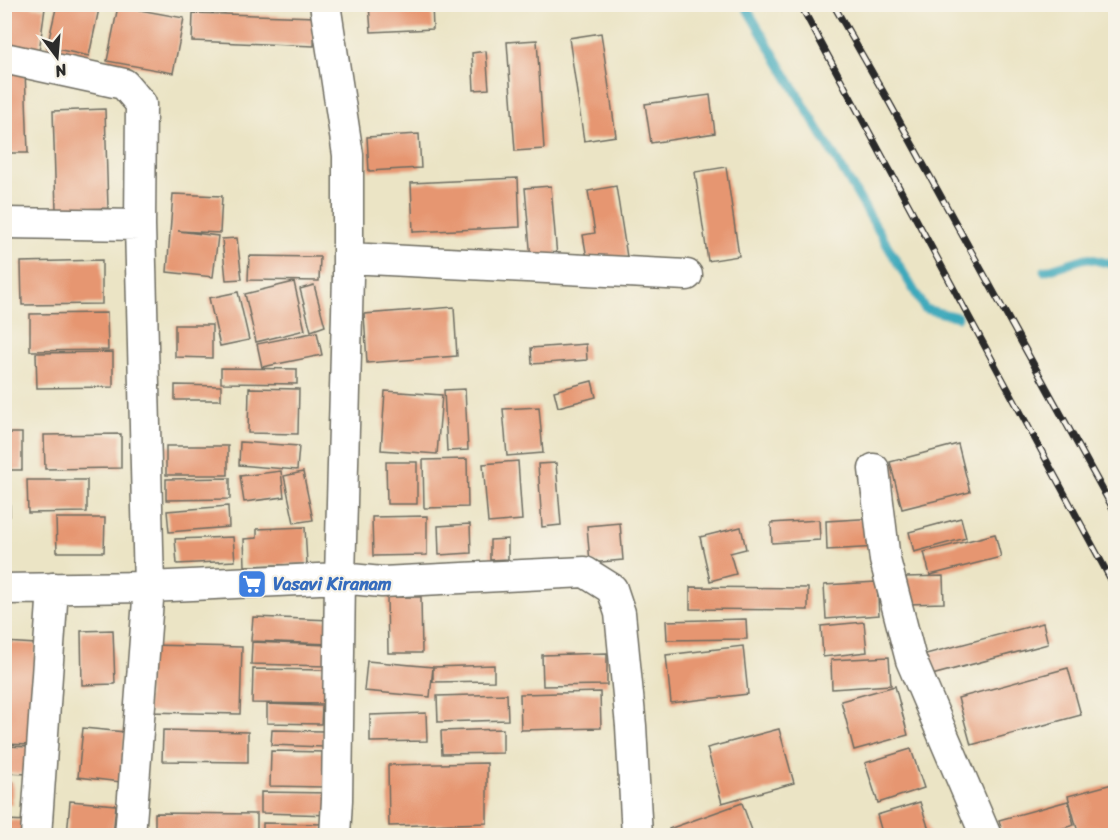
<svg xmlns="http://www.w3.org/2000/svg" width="1120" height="840" font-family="Sriracha,sans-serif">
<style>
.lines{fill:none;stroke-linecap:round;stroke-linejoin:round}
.stream{stroke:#3ca9bb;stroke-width:9}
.building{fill:#e69671}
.minor-casing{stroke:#6e6c61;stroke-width:33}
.minor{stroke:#fff;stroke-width:30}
.rail-casing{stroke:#2b2b2b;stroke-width:7}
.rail{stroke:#f7f3e8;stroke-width:4.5;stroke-dasharray:14;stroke-linecap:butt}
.labels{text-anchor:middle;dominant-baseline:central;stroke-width:4.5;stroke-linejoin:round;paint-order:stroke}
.shop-label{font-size:18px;font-weight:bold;fill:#366cbe;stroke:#f7f3e8;text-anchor:start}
</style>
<rect width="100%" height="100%" fill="#f7f3e8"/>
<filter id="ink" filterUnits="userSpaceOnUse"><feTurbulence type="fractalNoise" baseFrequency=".0167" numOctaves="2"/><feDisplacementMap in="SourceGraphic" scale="12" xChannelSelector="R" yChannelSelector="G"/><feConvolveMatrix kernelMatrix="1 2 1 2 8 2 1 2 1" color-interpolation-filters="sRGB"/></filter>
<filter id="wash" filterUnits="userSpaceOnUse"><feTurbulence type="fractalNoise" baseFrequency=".008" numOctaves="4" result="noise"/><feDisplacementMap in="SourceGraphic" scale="24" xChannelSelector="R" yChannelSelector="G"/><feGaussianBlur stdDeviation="1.35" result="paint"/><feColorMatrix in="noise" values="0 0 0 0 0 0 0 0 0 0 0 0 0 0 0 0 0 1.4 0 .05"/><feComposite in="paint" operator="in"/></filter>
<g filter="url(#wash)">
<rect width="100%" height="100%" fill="#ebe4c5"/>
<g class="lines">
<path class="stream" d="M744,4L925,309L958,317
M1044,271L1086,258L1116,265"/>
</g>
<g id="blocks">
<path class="building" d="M4,4L45,8L39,52L4,48Z
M57,4H100L89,56L47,47Z
M369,4H432L433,29L371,32Z
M118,6L184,18L173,73L107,61Z
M193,13L315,17L314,46L192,41Z
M601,33L616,136L584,141L569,38Z
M537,40L544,149L515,151L507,42Z
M486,51L489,89L474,90L472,53Z
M4,70H25L28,153H4Z
M710,95L715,133L651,143L645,104Z
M105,109L108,208L56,210L53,111Z
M419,134L421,168L369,171L367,137Z
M726,167L739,256L708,261L695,172Z
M518,178L520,227L413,232L411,183Z
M551,186L557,257L531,260L525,188Z
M616,186L627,257L588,264L583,235L595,233L588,191Z
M173,194L222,196L220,233L178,231L218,236L213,277L167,272Z
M237,238L242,279L226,280L222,239Z
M249,256L320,257L319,281L248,280Z
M102,260V304L22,305L21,262Z
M294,282L305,330L256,342L245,294Z
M314,285L325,326L311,331L300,289Z
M238,292L249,340L220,346L209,298Z
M454,307L457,356L367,363L364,314Z
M107,313L108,350L30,351V314Z
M175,325H212V358L175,357Z
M317,332L322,355L262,367L257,344Z
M586,344L587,360L532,364L531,348Z
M4,351H9V381H4Z
M113,352V387L37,388L36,353Z
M221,368L297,369V384L221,383Z
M592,381L596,397L558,407L554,391Z
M175,385L221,386V400H175Z
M249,388L299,389L298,434L248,433Z
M465,389L468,450L447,451L444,390Z
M385,391L442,395L437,454L381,450Z
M539,407L543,453L507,456L503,409Z
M4,433H22V470H4Z
M121,434V468L45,469L44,435Z
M240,442L299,446L297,470L239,465Z
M958,444L970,492L902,509L890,462Z
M166,446H228V475H166Z
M467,459L468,507L424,508L423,460Z
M518,461L522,520L488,523L483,464Z
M386,462H417V504H387Z
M556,463L561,525L542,527L538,464Z
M281,471L284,497L244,502L240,476Z
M303,472L313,520L294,523L284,476Z
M230,478V499L166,500V479Z
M4,480H9L10,516H4Z
M27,480H87V512L28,513Z
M228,506L229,527L169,532L167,511Z
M427,516V555L373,556L372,517Z
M56,518H105L104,552H57Z
M877,518L878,547L827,550L826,521Z
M961,518L966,538L914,552L909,532Z
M819,520L820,540L772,543L771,523Z
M620,523L623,560L590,563L587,526Z
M470,524L471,553L439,555L438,526Z
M305,527L307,564L245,566L244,539L257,538V529Z
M741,527L746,549L730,553L736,574L710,581L700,537Z
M995,534L1001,557L930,575L924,552Z
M233,537L235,561L177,564L175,539Z
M508,539V559L490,560V540Z
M943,576L944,603L907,604L906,577Z
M877,582L879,615L826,619L824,585Z
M690,587L808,588V610L690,609Z
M387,597H421L422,653H388Z
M253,617L332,620L331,644L251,641Z
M746,619L747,639L667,640L666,621Z
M864,622L867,652L823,657L821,626Z
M1043,623L1048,644L928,676L922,655Z
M113,630L115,684L82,685L81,631Z
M4,642L36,644L32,745L4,744Z
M252,642L328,645L327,666L251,664Z
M149,645L242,647L240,714L147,712Z
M743,646L748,694L671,703L666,655Z
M607,653V685L543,686L542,655Z
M889,657L891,685L832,689L831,660Z
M367,661L433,667L430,697L364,691Z
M494,665V681L433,682V667Z
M1068,668L1081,715L971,745L958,698Z
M253,669L328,670L327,704L252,703Z
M895,686L908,735L854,750L841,701Z
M600,692L601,728L521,730L520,694Z
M507,694L508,720L438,722L437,696Z
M267,704L322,706L321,724L267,723Z
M426,713L427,741L370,742V715Z
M83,728L125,732L121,782L78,777Z
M503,729V753L442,754L441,731Z
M779,729L794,783L722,803L707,748Z
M163,730L248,732V762L162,761Z
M272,730L323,731V747L271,745Z
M4,746L30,747L28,774L4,773Z
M911,749L924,788L878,803L865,763Z
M271,751L326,752L325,787L270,786Z
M487,763V823L389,826L388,765Z
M4,782H13L12,804L4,803Z
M1116,783V836H1079L1068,796Z
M261,792L332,793V815L261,813Z
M70,801L116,805L113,836H67Z
M1068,801L1074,825L1037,836H1003L999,820Z
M920,802L931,836H883L877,815Z
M742,803L754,836H672L669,829Z
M155,813L257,814V836H155Z
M4,820L30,821L29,836H4Z
M263,823L324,824V836H263Z"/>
</g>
</g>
<g filter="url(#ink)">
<use href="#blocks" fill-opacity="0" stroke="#6e6c61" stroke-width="1.5"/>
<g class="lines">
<g class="minor-casing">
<path id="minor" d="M325,4L348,155V276L340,578L337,800L335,836
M4,58L124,84L141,104L140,225L149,587L130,836
M4,223L140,225
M348,258L687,275
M874,469L885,560L911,660L986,836
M4,589L149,587L340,578L382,582L585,572L612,589L620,613L631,726L637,836
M36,836L53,588"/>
</g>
<use href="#minor" class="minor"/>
<g class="rail-casing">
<path id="rail" d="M800,4L1116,589
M833,4L889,102L1116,514"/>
</g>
<use href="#rail" class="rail"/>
</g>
</g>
<defs>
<g id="supermarket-square" transform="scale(1.5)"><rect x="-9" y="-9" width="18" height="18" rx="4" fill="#3f7fe0" stroke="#f7f3e8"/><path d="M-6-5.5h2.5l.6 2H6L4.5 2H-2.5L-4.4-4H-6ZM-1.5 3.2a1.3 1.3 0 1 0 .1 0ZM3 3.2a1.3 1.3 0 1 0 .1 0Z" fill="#fff"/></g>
</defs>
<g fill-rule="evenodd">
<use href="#supermarket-square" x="252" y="584"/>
</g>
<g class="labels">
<g class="shop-label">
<text x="273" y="584">Vasavi Kiranam</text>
</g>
</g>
<rect width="1120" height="840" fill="none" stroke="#f7f3e8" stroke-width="24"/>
<g transform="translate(57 57) rotate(164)" stroke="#f7f3e8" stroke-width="4.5" paint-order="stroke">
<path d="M0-4.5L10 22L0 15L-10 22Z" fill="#2b2b2b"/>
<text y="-9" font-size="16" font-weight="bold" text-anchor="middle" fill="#2b2b2b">N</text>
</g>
</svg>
